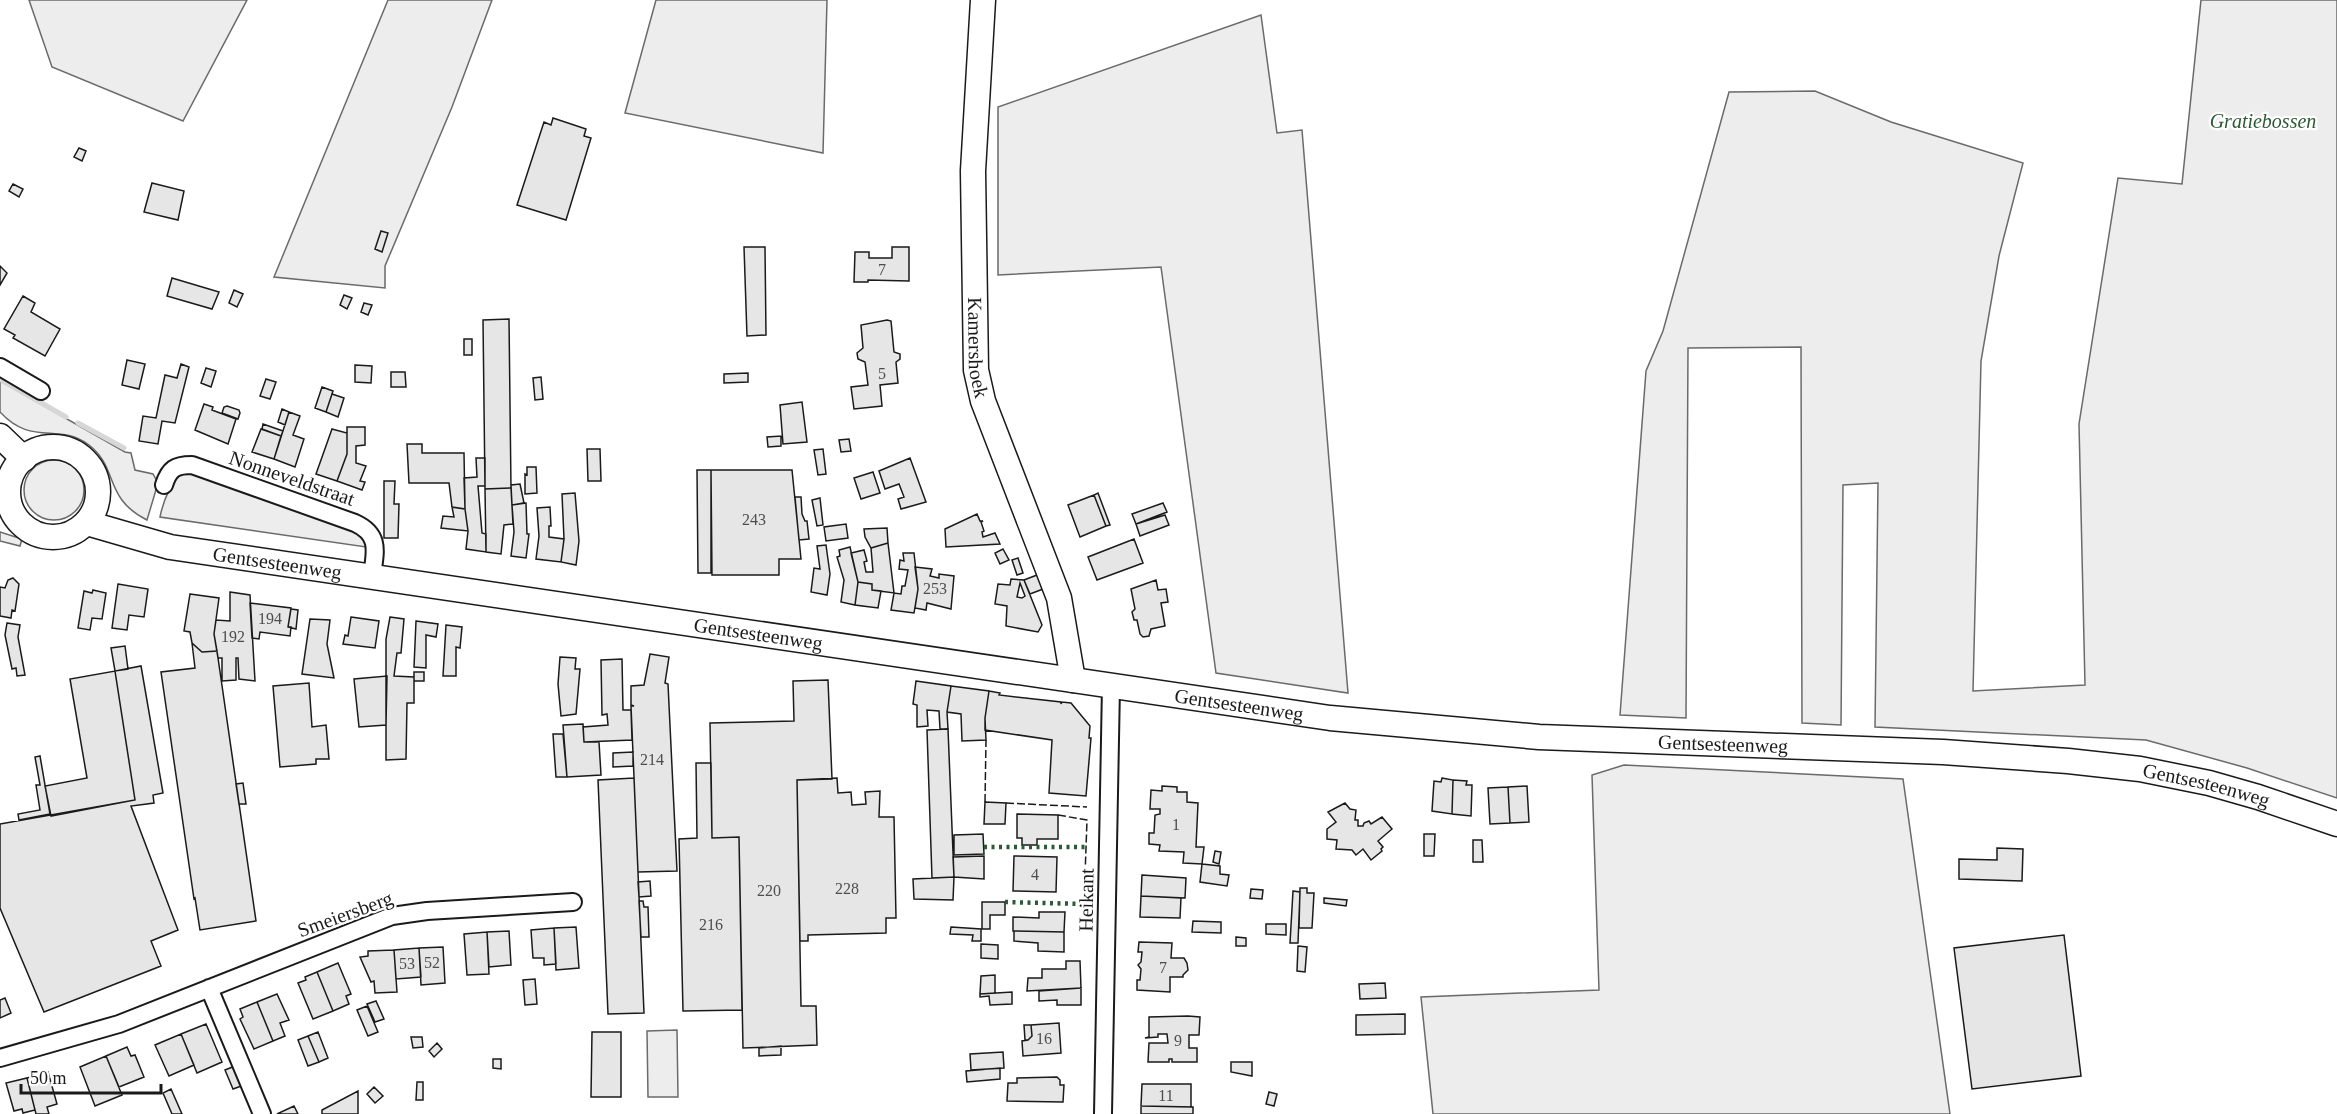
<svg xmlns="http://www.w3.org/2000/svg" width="2337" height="1114" font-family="Georgia,serif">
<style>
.green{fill:#ededed;stroke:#6a6a6a;stroke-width:1.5}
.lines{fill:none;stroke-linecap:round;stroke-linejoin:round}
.stream{stroke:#d7d7d7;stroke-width:5}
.building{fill:#e6e6e6;stroke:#1a1a1a;stroke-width:1.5;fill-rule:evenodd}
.street-casing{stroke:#1a1a1a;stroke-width:20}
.secondary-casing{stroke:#1a1a1a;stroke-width:27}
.street{stroke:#fff;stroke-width:16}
.secondary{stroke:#fff;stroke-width:24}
.hedge{stroke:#2b5a34;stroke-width:4.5;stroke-dasharray:3 4.5;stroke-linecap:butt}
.fence{stroke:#1a1a1a;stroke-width:1.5;stroke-dasharray:8 3;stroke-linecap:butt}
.labels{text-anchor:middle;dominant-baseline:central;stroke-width:4.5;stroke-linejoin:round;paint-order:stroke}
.number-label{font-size:16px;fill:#4d4d4d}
.park-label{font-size:20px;font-style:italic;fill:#2b5a34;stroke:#fff}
.street-label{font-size:20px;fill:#1a1a1a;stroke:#fff}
</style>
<rect width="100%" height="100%" fill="#fff"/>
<path class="green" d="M29,0H247L183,121L52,67Z
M388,0H492L452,107L385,266V288L274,277Z
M656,0H827L823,153L625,113Z
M2201,0H2337V798L2247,768L2146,740L1875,727L1878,483L1843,485L1841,725L1802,723L1801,347L1688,348L1686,718L1620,715L1646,371L1663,331L1729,92L1815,91L1891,122L2023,163L1999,256L1981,361L1973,691L2085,685L2079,424L2118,178L2182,184Z
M1261,15L1277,133L1302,130L1348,693L1216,673L1161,267L998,275V107Z
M0,381L125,452L131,453L135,470L153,474L158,483L147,520C103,498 119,468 89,445C58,422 32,447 0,412Z
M24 490a30 30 0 1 1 60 0a30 30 0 1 1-60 0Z
M184,472H189L359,533L367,544L366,547L160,517C163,502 171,480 184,472Z
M0,532L22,539L20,546L0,541Z
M1624,765L1903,779L1950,1114H1433L1421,997L1599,990L1592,775Z
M677,1030L678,1097H648L647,1031Z"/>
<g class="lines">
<path class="stream" d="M0,379L66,417
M78,423L124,448"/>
</g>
<path class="building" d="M553,118L586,129L584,136L591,138L566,220L517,205L544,122L551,125Z
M79,148L86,151L82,161L74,157Z
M152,183L184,191L178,220L144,212Z
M13,184L23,189L19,197L9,191Z
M381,231L388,233L382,252L375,249Z
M744,247H765L766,335L747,336Z
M892,247H909V281L868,280V282H854L855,252H869V258H892Z
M0,266L7,273L0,285Z
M172,278L219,292L212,309L167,296Z
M234,290L243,294L237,307L229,303Z
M344,295L352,298L347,309L340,305Z
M23,296L35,303L31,312L60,329L45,356L13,338L15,335L4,329Z
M364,303L372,305L368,315L361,312Z
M509,319L511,488L485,489L483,320Z
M887,320L891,321L894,352L900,354V359L896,362L898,383L880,385L882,406L854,409L851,387L868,385L865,362L858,359L857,353L863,348L861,325Z
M464,339H472V355H464Z
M127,360L145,364L139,389L122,385Z
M181,364L189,367L175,423L162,421L158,444L139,441L143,416L156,418L165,375L177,378Z
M355,365L372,366L371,383L355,382Z
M206,368L216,371L211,387L201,383Z
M391,372H405L406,387H391Z
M748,373V382L724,383V374Z
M541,377L543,399L535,400L533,378Z
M266,379L276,382L270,399L260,396Z
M322,387L333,391L326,412L315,408Z
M332,394L344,398L338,417L326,412Z
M802,402L807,442L783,444L780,405Z
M204,404L213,407L212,410L236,419L228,444L195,430Z
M227,406L239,410L240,413L238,419L222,413L224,407Z
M282,409L289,412L285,425L278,422Z
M289,412L300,416L293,435L304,439L295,467L274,459Z
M263,424L283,431L281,436L262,429Z
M347,427H365V445L356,446V463L366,466L360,481L365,482L362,490L337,481L347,454Z
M261,429L281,436L274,459L252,452Z
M332,429L347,433V454L337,481L316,474Z
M781,436V446L768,447L767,437Z
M849,439L851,451L841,452L839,440Z
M407,444H422V453H464L465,509L452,507L449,483H409Z
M587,449H600L601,481H588Z
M823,449L826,474L818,475L814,450Z
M476,458H485V486H478L482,533L486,534V552L466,549L468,531L465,509L464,478L477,477Z
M910,458L926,502L901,509L898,499L904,497L899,484L885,489L879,471Z
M527,467H536L537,493L525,494V474L527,475Z
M697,470H711V573H698Z
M711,470H792L801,559H779V575H712Z
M873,472L880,493L861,499L854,478Z
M384,481H395L394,504H399L398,538H384Z
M520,484L524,503L512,505L511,485Z
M511,488L513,524L504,525L501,554L486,552L485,489Z
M575,493L579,541L576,565L561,562L564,539L562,494Z
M1098,493L1110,525L1106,526L1094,495Z
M1094,495L1106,526L1080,537L1068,505Z
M795,497H801L802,514L805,521H807L809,539L799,540Z
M820,498L823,525L817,526L812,500Z
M526,503L527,534H529L526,558L511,556L514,532L512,505Z
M1163,503L1167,512L1136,524L1132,514Z
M452,507L465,509L468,531L441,528L443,516L454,517Z
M550,507L551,526H549V537L564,539L561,562L536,559L539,536L537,508Z
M977,514L980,521H983L981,522L984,531L982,532L983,537L995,533L1000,544L946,547L945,529Z
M1165,515L1169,525L1140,536L1136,524Z
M846,524L848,538L826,541L824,527Z
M887,528L888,543L871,548L865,537L864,529Z
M1134,539L1143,563L1097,580L1088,557Z
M888,543L894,593L872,590V584L858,582L851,553L864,550L867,561L864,562L866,572H873L871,548Z
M826,545L830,574L827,595L811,592L814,568L820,569L817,546Z
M850,547L858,582L855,605L841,602L844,580L837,557L840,556L839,550Z
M1003,549L1009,560L1000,564L995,553Z
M903,553H914L918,589L914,613L891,610L894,593L901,594L902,586H905L908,570L899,569L900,560L904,561Z
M1018,558L1023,573L1017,575L1012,560Z
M915,567L932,569L930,576L939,578V574L954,576L951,609L927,603L926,610L915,608L918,589Z
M1037,575L1043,589L1030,594L1024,580Z
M13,578L19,584L15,611L12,610L11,618L0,616V587L5,588L8,580Z
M1011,579L1024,580L1042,625L1038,632L1006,626L1007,606L995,604L998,584L1010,585ZM1020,583L1025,596L1022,598L1017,597Z
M1156,580L1158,590L1166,589L1168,602L1161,603L1165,626L1151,629L1149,636L1143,637L1140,634L1137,620H1134L1132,612L1135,609L1131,589Z
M858,582L872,584V590L881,591L878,608L855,605Z
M118,584L148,589L144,617L129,615L127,630L112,628Z
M93,590L106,593L102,619L92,618L90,630L78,628L84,591L92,593Z
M230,592L250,595L255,681L239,679L238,658H236V680L222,681V658H218L214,634L216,620L230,621Z
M190,594L219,598L214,634L217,651L202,652L192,643L190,632L184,631Z
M250,603L291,608L288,627H291L290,636L260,632L259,639L252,638Z
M291,609L298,610L296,629L288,627Z
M351,617L379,621L375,648L343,644L345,635L348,636Z
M390,617L404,619L401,653H397L394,676L414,677V703H407L406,759L386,760V639Z
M310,619L330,620L327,644L334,678L302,674Z
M416,621L438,624L436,637L426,635V668L414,667Z
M7,623L20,625L18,637L25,675L17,676L16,668L12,669L5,635Z
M446,625L462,627L460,648L456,647V676H443Z
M192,643L202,652L217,651L256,921L200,930L195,898L194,899L161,672L195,668Z
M125,646L128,669L115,671L111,648Z
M650,654L669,657L665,683L668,684L677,871L638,872L631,706H634L631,705V686L644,685Z
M560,657L576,658L575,669H580L576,714L561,716L558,684Z
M622,659L623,710H631L632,740L584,742L583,727L608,725L607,714L602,715L601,660Z
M141,666L163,793L153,795L154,803L131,806L178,930L151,941L161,966L44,1012L0,908V824L135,800L115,671Z
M115,671L135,800L51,816L45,786L87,778L70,679Z
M414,672H424V681H414Z
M387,676L386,725L359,727L354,679Z
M828,680L832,779L797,780L801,1006H816L817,1045L743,1048L739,837L712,838L710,723L794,721L793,681Z
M916,681L951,686L947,712L948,729H940L939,711L927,710L928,726L917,727V705L913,704Z
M309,683L312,727L326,725L329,759H316V764L280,767L273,686Z
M951,686L989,691L985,718L986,740L962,741L961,714L947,712Z
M989,691L1000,693L999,695L1061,702V704L1062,702L1071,703L1090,726L1089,738H1091L1086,796L1049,793L1052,740L985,730V718Z
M583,724L584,742H599L601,775L567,777L563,725Z
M948,729L954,877L932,878L927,730Z
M553,734H563L567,777H556Z
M633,752V766L613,767V753Z
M40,756L50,814L19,820L18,814L40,810L36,785H40L35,757Z
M696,763H711L712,838L739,837L742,1010L683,1011L679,839L697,838Z
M634,778L644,1013L608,1014L598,780Z
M837,778L838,793L851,792L852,805L866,804L865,792L880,791L879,817H894L896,918H886V933L808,935V941H800L797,780Z
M1442,778L1453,780L1452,814L1432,811L1434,781L1441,782Z
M1453,780L1467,781L1466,785H1472L1471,816L1452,814Z
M243,783L246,804H239L236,784Z
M1162,786L1177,787V792H1187V802L1198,803L1196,847H1204L1202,864L1183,863L1184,852L1159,851L1160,845L1149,844V833H1154L1155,815L1160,814V809H1150L1151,790L1162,791Z
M1527,786L1529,822L1510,823L1508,787Z
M1508,787L1510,823L1490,824L1488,788Z
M985,802L1006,803L1005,824H984Z
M1345,803L1350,809L1356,810L1355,820H1358V826H1363L1364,823L1369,821L1371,824L1382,817L1392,829L1378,841L1383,847L1381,849L1382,851L1371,860L1363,849L1356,855L1352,850L1336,849L1337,840L1327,839V829L1336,822L1328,812Z
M1017,814L1058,815V839H1037V845H1022V838H1017Z
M983,834L984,854L954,855V835Z
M1424,834H1435L1434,856H1424Z
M1473,840H1482L1483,862H1473Z
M1997,848L2023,849L2022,881L1959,879V859L1997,860Z
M1215,851L1221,852L1219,864L1213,862Z
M984,856V879L954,877L953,857Z
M1014,856L1057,857L1056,892L1013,891Z
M1202,864L1220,866V874L1229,875L1227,886L1200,882Z
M1142,875L1186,878L1185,898L1141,896Z
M954,877L953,900L914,899L913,879Z
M650,881L651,896L639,897L638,882Z
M1300,888H1307V893H1314L1312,928H1299Z
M1251,889L1263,890L1262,899L1250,898Z
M1293,891L1300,892L1298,943H1290Z
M1141,896L1181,898L1180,918L1140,917Z
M1324,898L1347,900L1346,906L1324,903Z
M639,901H643L644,907H648L649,937H641Z
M982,902H1005V915H990V929H982Z
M1039,912H1065L1064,932L1013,931V917L1039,918Z
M1193,921L1221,922V933L1192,932Z
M1266,924H1286V935L1266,934Z
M576,927L579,968L556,970L554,928Z
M951,927L981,929V941H972L973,935L950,934Z
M554,928L556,964L544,965V958H533L531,930Z
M509,931L511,965L489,967L487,932Z
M1014,931L1064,932V952L1038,951V943L1014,941Z
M487,932L489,974L467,975L464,934Z
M2064,935L2081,1076L1972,1089L1954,948Z
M1236,937L1246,938V946H1236Z
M1139,942L1172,943L1171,958H1184L1187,963L1188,970L1183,975V977H1170V992L1137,990V980H1140L1141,969L1138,965L1141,962L1142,952H1138Z
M981,944L998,945V959L981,958Z
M1298,946L1307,947L1305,972L1297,971Z
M443,947L445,983L421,985L419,948Z
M419,948L421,977L396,979L394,950Z
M394,950L397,992L375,993L374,981L371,982L360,957L368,956V951Z
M1066,961H1080L1081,988L1027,991L1028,978H1042V969H1066Z
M338,963L351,994L346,996L349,1004L333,1011L317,972Z
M317,972L333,1011L313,1019L298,983L306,980L305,977Z
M995,975V993L980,994L981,976Z
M535,979L537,1004L525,1005L523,980Z
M1385,983L1386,998L1360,999L1359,984Z
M1081,988V1005H1057V1000L1039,1001V991Z
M1012,992V1004L990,1005L989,996L980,997V994Z
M277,994L289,1020L280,1023L285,1036L273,1041L257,1002Z
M5,998L11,1013L0,1018V1000Z
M376,1001L384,1019L375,1022L367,1004Z
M257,1002L273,1041L254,1049L240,1019L243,1017L240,1009Z
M367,1006L378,1032L368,1036L357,1010Z
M1405,1014V1034L1356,1035V1015Z
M1188,1016L1200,1017L1199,1035H1189V1048H1197V1062H1172V1059H1169V1062H1148L1149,1043H1168L1167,1034H1158V1037L1145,1038L1149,1037V1017Z
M1059,1023L1061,1053L1023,1056L1022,1041L1028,1040L1032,1036L1031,1025Z
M206,1024L222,1062L197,1073L181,1034Z
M1024,1025H1031L1032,1036L1028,1040H1025Z
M318,1032L328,1058L319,1062L308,1036Z
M592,1032H621V1097H591Z
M181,1034L194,1065L169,1076L155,1045Z
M308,1036L319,1062L308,1066L298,1040Z
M411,1037H422L423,1047L413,1048Z
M437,1043L442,1049L434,1057L429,1051Z
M781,1046V1055L759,1056V1048Z
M127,1047L131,1056L135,1055L144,1077L119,1087L106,1056Z
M1003,1052L1004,1068L971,1070L970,1054Z
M106,1056L122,1095L95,1106L80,1067Z
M493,1059H501V1069L493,1068Z
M1231,1062H1252V1076L1231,1072Z
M235,1066L244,1085L233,1089L225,1070Z
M1000,1068V1079L967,1082L966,1071Z
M48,1072L57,1104L47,1107L49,1114H36L27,1078Z
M1057,1077L1060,1080V1085H1064L1063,1102L1007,1101L1008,1083H1017V1078Z
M27,1078L35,1110L23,1113L22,1109L14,1111L6,1083Z
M417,1082H423V1100H416Z
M1142,1084H1191V1107L1141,1106Z
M374,1087L383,1096L375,1103L367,1094Z
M171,1089L182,1114H172L163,1093Z
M358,1091V1114H322V1110Z
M1269,1092L1277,1094L1274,1106L1266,1104Z
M294,1106L298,1114H277Z
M1141,1106L1193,1107V1114H1141Z"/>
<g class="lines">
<g class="street-casing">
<path id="street" d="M0,367L41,391
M164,485C169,469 175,465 192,465L355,523C381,535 375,552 372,576
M209,988L262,1114
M0,1058L119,1024L392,916L427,911L573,902
M1103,1114L1111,686"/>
</g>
<g class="secondary-casing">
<g id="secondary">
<path id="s1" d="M983,0L973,171L976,370L983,401L1059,598L1073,680"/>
<path d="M0,436L24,459"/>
<circle cx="53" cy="492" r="45"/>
<path id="s2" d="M87,523L170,547L1330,718L1539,737L1943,752L2068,761L2140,769L2209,783L2258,797L2337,824"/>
</g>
</g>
<use href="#street" class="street"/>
<use href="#secondary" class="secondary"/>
<path class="hedge" d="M984,847H1086
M1005,902L1084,904"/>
<path class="fence" d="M985,802L986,740
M1006,803L1087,807
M1058,815L1087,820L1084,904"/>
</g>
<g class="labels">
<g class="number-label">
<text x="882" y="269">7</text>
<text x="882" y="373">5</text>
<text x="754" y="519">243</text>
<text x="935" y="588">253</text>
<text x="270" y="618">194</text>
<text x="233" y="636">192</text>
<text x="652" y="759">214</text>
<text x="1176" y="824">1</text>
<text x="1035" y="874">4</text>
<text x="847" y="888">228</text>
<text x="769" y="890">220</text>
<text x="711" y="924">216</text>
<text x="432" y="962">52</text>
<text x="407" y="963">53</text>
<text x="1163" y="967">7</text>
<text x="1044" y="1038">16</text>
<text x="1178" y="1040">9</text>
<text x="1166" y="1095">11</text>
</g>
<g class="park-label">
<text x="2263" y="121">Gratiebossen</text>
</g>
<g class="street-label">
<text stroke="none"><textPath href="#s1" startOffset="348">Kamershoek</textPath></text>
<text transform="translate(292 478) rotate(19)">Nonneveldstraat</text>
<text stroke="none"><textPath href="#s2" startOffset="195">Gentsesteenweg</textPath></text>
<text stroke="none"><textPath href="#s2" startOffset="681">Gentsesteenweg</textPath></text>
<text stroke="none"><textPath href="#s2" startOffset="1167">Gentsesteenweg</textPath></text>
<text stroke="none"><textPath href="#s2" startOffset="1653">Gentsesteenweg</textPath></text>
<text stroke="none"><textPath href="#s2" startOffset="2139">Gentsesteenweg</textPath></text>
<text transform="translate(1086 900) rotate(-89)">Heikant</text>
<text transform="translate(345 914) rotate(-20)">Smeiersberg</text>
</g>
</g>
<path d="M21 1084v9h140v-9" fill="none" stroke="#1a1a1a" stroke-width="3"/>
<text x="30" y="1084" font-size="18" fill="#1a1a1a" stroke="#ffffff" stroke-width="4.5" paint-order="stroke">50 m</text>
</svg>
